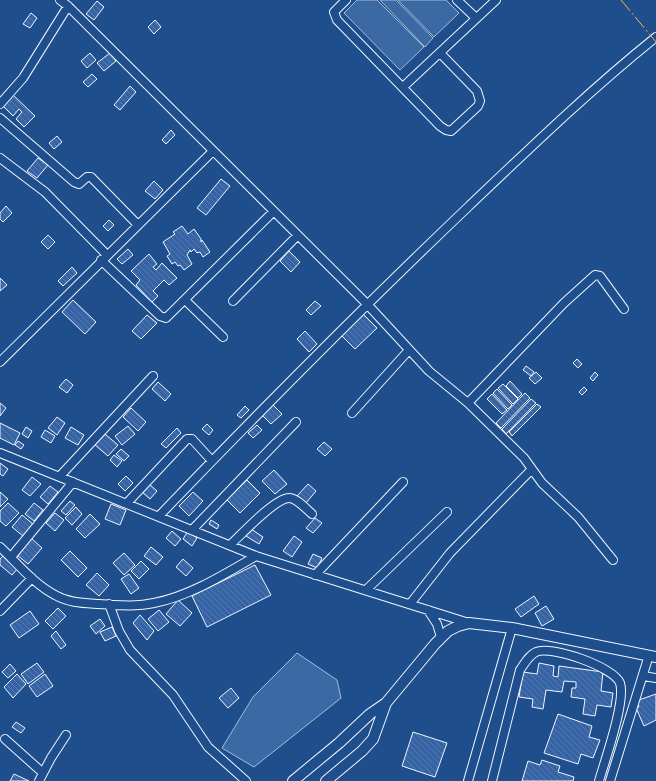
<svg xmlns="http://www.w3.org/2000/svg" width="656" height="781" font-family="'PT Sans',sans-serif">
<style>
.water{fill:#3b69a3;stroke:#a8bbd7}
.building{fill:url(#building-back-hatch);stroke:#f2f6ff}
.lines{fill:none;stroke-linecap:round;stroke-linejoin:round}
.minor-casing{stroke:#f2f6ff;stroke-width:10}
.major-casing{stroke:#f2f6ff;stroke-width:12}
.minor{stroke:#1f4e8c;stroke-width:8}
.major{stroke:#1f4e8c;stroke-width:10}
.power{stroke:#ffb74d;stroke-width:1;stroke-dasharray:14 3 2 3;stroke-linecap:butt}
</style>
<defs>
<pattern id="building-back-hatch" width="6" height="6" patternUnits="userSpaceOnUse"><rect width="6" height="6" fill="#3563a3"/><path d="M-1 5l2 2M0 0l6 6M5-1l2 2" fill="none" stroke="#537ab1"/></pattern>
</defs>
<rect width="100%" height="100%" fill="#1f4e8c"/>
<path class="water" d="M357,0H377L424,47L400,70L344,13Z
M380,0H396L433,38L425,47Z
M398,0H446L459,13L434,37Z
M297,653L337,680L341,698L254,767L222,748L253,697Z"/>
<path class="building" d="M97,1L104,7L94,20L86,14Z
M31,13L37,18L30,28L23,24Z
M155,20L161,27L154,34L148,27Z
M90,53L96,60L87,68L81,61Z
M110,53L116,61L104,71L97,63Z
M92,74L97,79L88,87L83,82Z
M130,86L136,92L120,110L114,105Z
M12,94L35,116L24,127L16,119L22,112L19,109L13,116L2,105Z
M171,130L175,135L166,144L162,140Z
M57,136L62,142L54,149L49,143Z
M38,158L48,165L37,178L27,171Z
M221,179L230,186L206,215L197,208Z
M154,181L163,190L155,199L145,191Z
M6,206L12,213L3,222L0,219V213Z
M109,220L114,225L108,231L103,226Z
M182,226L188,234L194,229L201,239V242L202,240L210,252L203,257L200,252L197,253L194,249L191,252L190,250L187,255L192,264L184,270L180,265L178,266L175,262L172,264L167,256L170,254L163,242L175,234L173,232Z
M48,235L55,242L48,249L41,242Z
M128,249L133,255L122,264L117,259Z
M289,251L300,262L291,272L280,261Z
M149,254L157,264L153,267L156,270L162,263L177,278L169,285L164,280L153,291L158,296L152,302L136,285L140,280L131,271Z
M72,267L77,273L63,286L58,281Z
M0,278L7,285L0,291Z
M73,300L96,322L85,334L62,312Z
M315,301L321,306L311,315L306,310Z
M363,314L377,328L355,349L341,335Z
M147,315L157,323L141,339L132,331Z
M305,331L317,344L309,352L297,339Z
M577,359L582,364L578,368L573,363Z
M526,366L534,372L531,376L523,370Z
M536,372L542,378L535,384L529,378Z
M595,372L598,375L593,381L590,378Z
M66,379L73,385L67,393L59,387Z
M510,381L522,394L518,398L506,386Z
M158,382L171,394L165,401L152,389Z
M503,384L518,399L513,404L498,388Z
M584,387L587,390L582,395L579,392Z
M497,389L512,405L508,409L493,393Z
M525,393L530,398L501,428L496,423Z
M492,394L507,410L502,414L487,399Z
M531,399L536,403L506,434L502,429Z
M0,403L6,408L0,416Z
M537,404L541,407L512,436L509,432Z
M273,405L282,414L271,424L262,415Z
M245,406L249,410L241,418L237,415Z
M131,408L146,422L138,431L123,417Z
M57,417L65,423L57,435L48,428Z
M0,423L20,433L14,445L0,438Z
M207,424L213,430L209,435L202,429Z
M257,425L262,430L253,438L248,433Z
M128,426L135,434L122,445L115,436Z
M26,427L32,431L28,438L22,434Z
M71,427L84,435L78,445L65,438Z
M177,428L181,433L166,448L161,444Z
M45,430L55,436L51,443L41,437Z
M105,434L118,445L108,456L95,445Z
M18,441L24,445L21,449L15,445Z
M324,442L332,449L325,456L317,449Z
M121,449L129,456L124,461L116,454Z
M114,455L122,461L117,467L110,460Z
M0,463L8,469L3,476L0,474Z
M274,470L287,484L275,494L262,481Z
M126,476L133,483L125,491L118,484Z
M32,477L41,484L30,496L22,490Z
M247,480L260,493L240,513L227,500Z
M149,484L157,491L150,499L142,492Z
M308,484L316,491L306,503L297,496Z
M50,486L58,492L48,504L40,497Z
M0,492L8,499L0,507Z
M193,492L203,501L189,516L179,506Z
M70,501L75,505L66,515L61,511Z
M8,503L19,513L6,526L0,521V511Z
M34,503L43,510L34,521L25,514Z
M111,504L126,510L120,525L105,519Z
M76,507L82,514L72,525L65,518Z
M55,513L64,520L55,531L46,523Z
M90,514L100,524L85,538L76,529Z
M22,515L33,524L23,536L12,527Z
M315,518L322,523L313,533L306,528Z
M211,520L219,525L217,529L209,524Z
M251,529L263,537L259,544L246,536Z
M172,531L181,539L175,546L166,538Z
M188,531L197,538L192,546L183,539Z
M294,536L302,542L292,557L283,551Z
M31,538L42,548L28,564L17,555Z
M151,547L163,557L156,565L144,556Z
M70,551L87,568L78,577L61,560Z
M124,553L135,565L124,575L113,563Z
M313,554L322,558L317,568L308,564Z
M4,555L18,568L12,575L0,565V559Z
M183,559L193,568L186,576L176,567Z
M141,561L149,569L139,579L131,571Z
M255,565L271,595L207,627L192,596Z
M97,573L109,585L99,596L86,585Z
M129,574L139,588L131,594L121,579Z
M534,596L539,604L521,617L515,609Z
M178,600L192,613L180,626L166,614Z
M546,606L554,619L542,626L535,613Z
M58,608L66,616L53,629L45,621Z
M159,610L169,622L158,631L148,619Z
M30,611L39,624L19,638L10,625Z
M140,615L154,631L147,640L133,623Z
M100,619L105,626L96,634L90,626Z
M112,627L116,636L105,641L100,632Z
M56,631L66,645L61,649L51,636Z
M37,663L44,672L28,684L21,674Z
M539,663L554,666L553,676L558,677L559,666L603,672L601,691L613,693L611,707L597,705L595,716L583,714L585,699L571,697L572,688H576V682L564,681L562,692L546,690L543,709L532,707L533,699L519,697L523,672L537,674Z
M10,664L16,671L8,678L2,672Z
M17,674L26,684L13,698L4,687Z
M45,674L53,686L37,697L29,686Z
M231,688L239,698L228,708L219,698Z
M656,694V720L644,726L636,708L639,707L636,701Z
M558,714L592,726L589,737L600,740L593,758L581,754L578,764L544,753Z
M16,722L25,728L21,733L12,727Z
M413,732L447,743L435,777L402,766Z
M542,760L560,766L558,772L574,777L573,781H522L528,761L540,765Z
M14,774L29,781H10Z"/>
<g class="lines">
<g class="minor-casing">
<path id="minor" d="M60,0L68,6L367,304L429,371L468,403L524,458L542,483L578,517L613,560
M346,0L334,12L337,20L440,126L446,130L451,131L478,106L480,101L477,91L440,53
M457,0L476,18
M403,87L496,0
M0,104L23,78L68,6
M0,118L74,182L79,184L87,177H91L137,224
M0,158L45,192L107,255
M101,260L160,316L166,318L273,212
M185,300L223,337
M233,301L297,236
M0,362L213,151
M468,403L564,303L595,275L600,276L624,309
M352,413L409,350
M0,453L256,556L469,623
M60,476L153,376
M127,503L187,439H192L212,461
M159,516C260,411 363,307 468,207C529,149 590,90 656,37
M192,530L296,422
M230,545C241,535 275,498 289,498C297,498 307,510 312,514
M0,547C17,563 34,584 55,595C69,603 84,603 99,604C118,605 136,607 154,603C190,596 225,574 256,556
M11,557L73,482
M315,575L403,482
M366,590L447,512
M109,604L119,631L130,650L173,695L208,747L246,781
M410,604L450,553L532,469
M428,610L437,624L441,637
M0,611L32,578
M643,676L656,678
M5,739L43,773
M39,781L51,758L66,735
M468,781L512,628
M492,781L520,670C525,663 529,655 536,652C551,645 614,667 620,683C626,701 605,760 599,781
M610,781L649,655"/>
</g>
<g class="major-casing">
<path id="major" d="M293,781L339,743L370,714L386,703L435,644L448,631L458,626L469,623L512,628L656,657
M326,781L362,751L373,739L386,703"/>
</g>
<use href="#minor" class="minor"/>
<use href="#major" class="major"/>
<path class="power" d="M621,0L656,42"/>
</g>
</svg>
